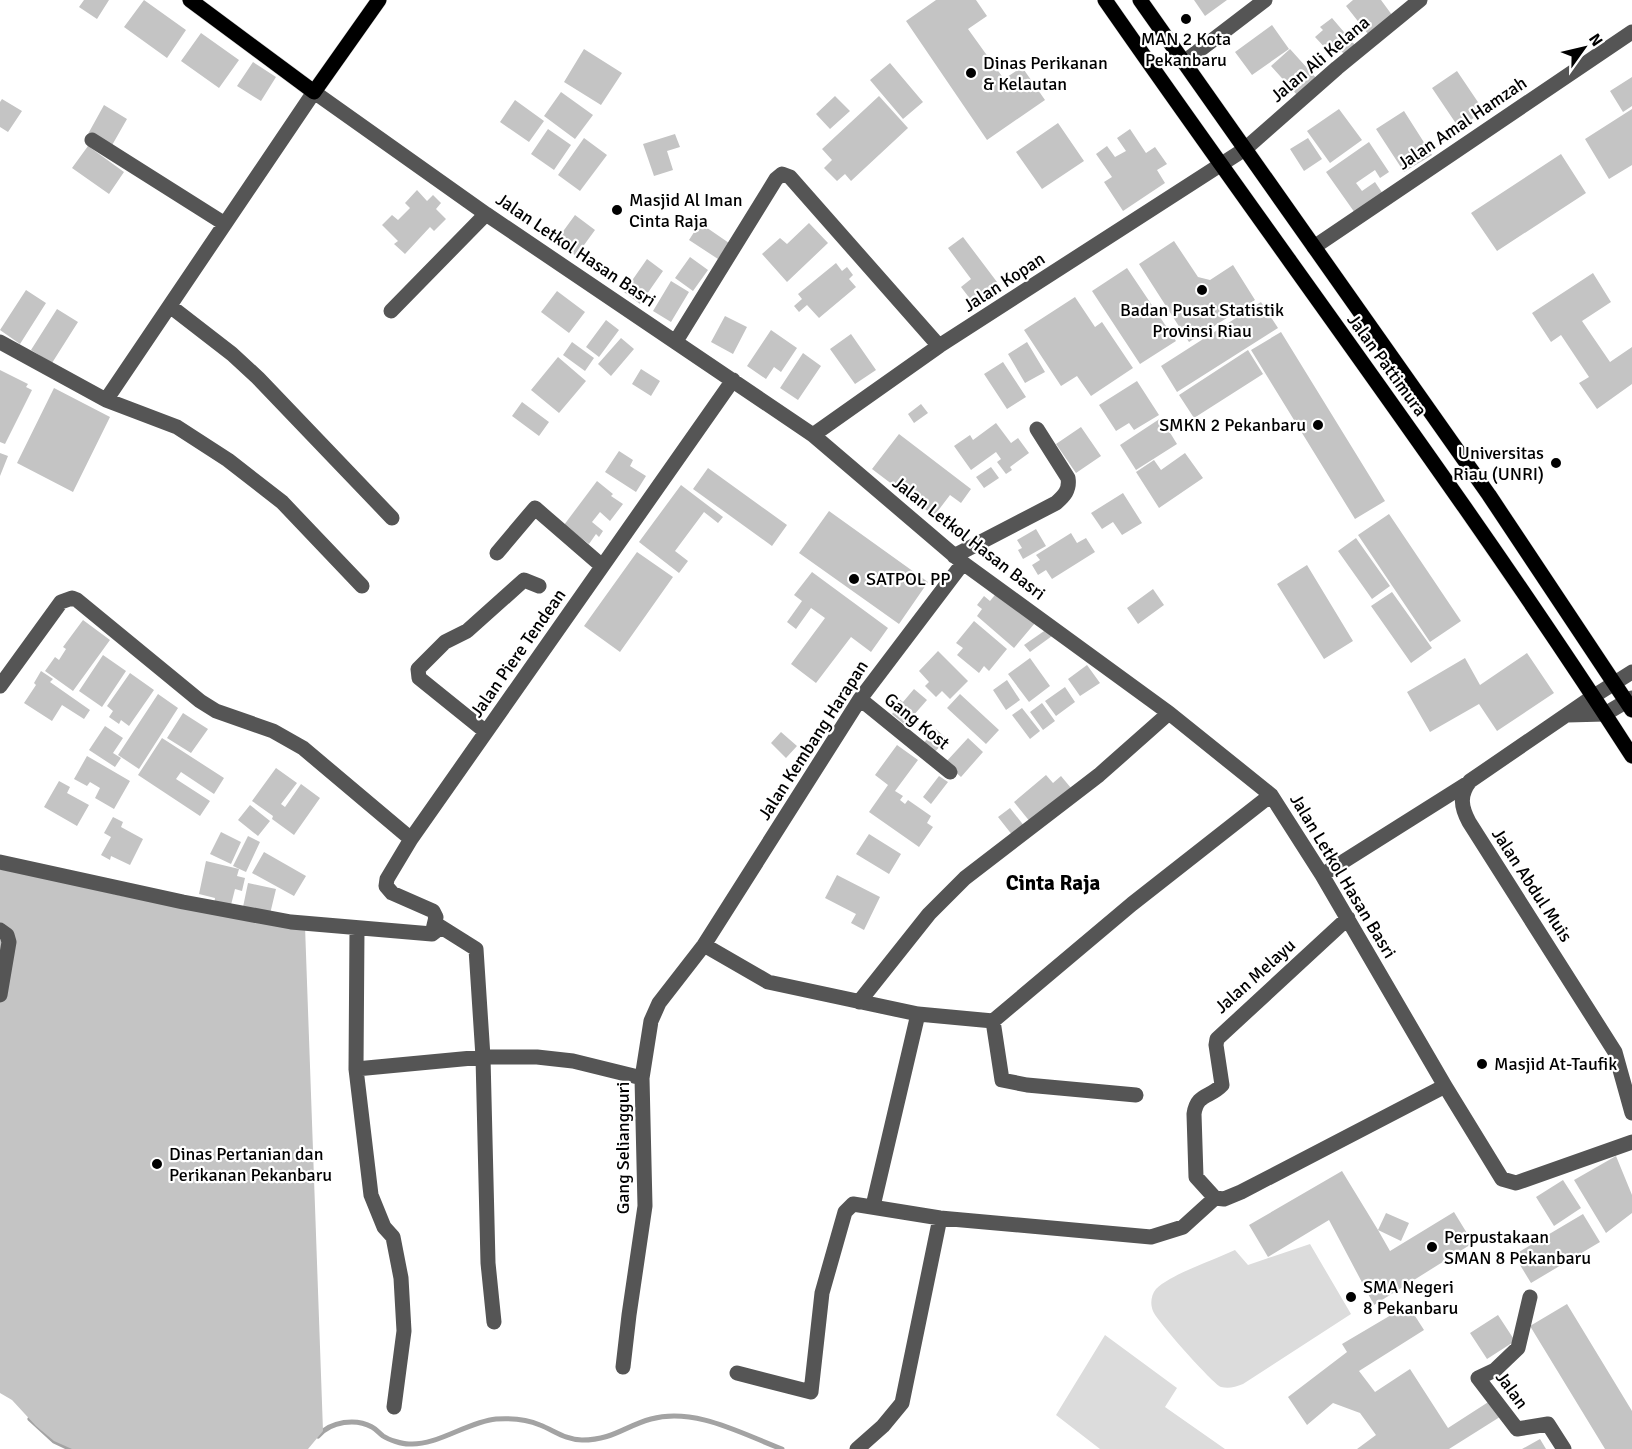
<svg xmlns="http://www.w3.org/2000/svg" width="1632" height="1449" font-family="Signika,sans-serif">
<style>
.green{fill:#dcdcdc}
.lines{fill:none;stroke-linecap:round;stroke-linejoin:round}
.stream{stroke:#a3a3a3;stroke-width:5}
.building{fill:#c4c4c4}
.major-casing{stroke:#dbdbdb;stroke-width:16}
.minor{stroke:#555;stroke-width:15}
.major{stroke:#000;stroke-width:15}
.poi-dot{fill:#000;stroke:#fff;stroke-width:2}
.labels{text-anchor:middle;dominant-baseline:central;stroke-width:4.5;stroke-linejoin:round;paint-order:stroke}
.poi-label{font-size:18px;fill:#000;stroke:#fff;text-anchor:start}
.street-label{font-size:18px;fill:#000;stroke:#fff}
.quarter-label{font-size:21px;font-weight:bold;fill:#000;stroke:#fff}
</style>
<rect width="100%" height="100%" fill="#fff"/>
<path class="green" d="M1310,1244L1351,1314L1243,1384C1235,1387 1229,1389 1221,1387C1213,1384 1156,1320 1153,1311C1150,1304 1151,1295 1156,1289C1171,1274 1214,1260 1235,1250L1248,1265Z
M1105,1335L1177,1388L1165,1407L1225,1449H1100L1056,1415Z"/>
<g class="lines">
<path class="stream" d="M30,1419L54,1441L71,1449
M318,1436C331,1421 356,1418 372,1427C376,1429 379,1433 383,1436C389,1440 402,1444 409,1444C437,1446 467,1422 496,1419C511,1418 526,1419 540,1425C555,1431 566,1440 582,1440C613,1440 625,1426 651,1419C695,1407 742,1434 782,1449"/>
</g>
<path class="building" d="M84,0H109L97,19L79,7Z
M144,0L186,30L167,58L124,27Z
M936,0H976L987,16L968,29L1004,79L1022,67L1045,100L987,140L906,21Z
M1194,0H1227L1205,16Z
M1353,0H1381L1392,15L1368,34L1346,6Z
M1332,18L1355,45L1344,54L1335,44L1328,51L1315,37L1323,30L1320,27Z
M1272,25L1289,49L1252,75L1235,52Z
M201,33L239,60L219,88L181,61Z
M584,49L622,73L601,105L564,82Z
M1290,49L1317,79L1298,96L1271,66Z
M253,62L276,77L261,101L237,86Z
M890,63L923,102L903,119L870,80Z
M1457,71L1484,111L1459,128L1432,88Z
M1632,77V106L1623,112L1610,91Z
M561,92L593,115L575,139L544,116Z
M835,96L850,111L830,129L816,114Z
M879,96L908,128L851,181L845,174L837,181L824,168L832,160L822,149Z
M2,99L22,111L8,132L0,127V102Z
M515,100L544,121L529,142L500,122Z
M104,105L127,119L111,147L88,134Z
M1339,109L1362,140L1330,163L1307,131Z
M1632,109V165L1609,179L1585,139Z
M1404,111L1432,155L1404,172L1376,129Z
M1058,123L1084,161L1042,189L1016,152Z
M548,129L571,145L554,170L531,154Z
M1130,129L1146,153L1155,147L1167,164L1157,170L1165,183L1123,211L1104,182L1112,177L1096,154L1107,146L1115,157L1126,151L1117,138Z
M675,134L680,147L667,151L673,170L654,176L643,144Z
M584,138L607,155L580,191L558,175Z
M1308,138L1322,159L1304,171L1290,149Z
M1369,142L1389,172L1380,178L1375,170L1356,183L1362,191L1375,182L1383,194L1355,213L1326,172Z
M88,146L124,172L109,194L72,168Z
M1561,154L1586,193L1497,251L1471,213Z
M417,190L427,201L433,195L441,203L436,209L446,219L434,231L430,227L405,254L394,244L398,241L382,225L392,215L398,220L410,208L405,203Z
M575,215L595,230L576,256L556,241Z
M700,223L729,243L718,259L689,240Z
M809,223L828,243L787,282L762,254L780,238L787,244Z
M963,237L997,282L971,300L961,287L971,279L948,248Z
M1174,241L1198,277L1210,280L1233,265L1255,300L1189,342L1139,264Z
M690,257L708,270L693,291L675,278Z
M647,259L663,271L640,304L624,292Z
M836,263L842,271L847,267L853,275L849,279L856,287L819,318L807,305L799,312L794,306L802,299L798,294Z
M1127,268L1176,341L1140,364L1092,291Z
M1593,273L1611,302L1582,321L1610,362L1632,347V384L1597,409L1579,383L1589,377L1561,335L1551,342L1532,313Z
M671,281L689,292L671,322L653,311Z
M26,290L46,303L20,344L0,330Z
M557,291L585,312L569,333L541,312Z
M1075,297L1095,327L1102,322L1133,368L1091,396L1077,376L1061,386L1024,330Z
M1261,302L1278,328L1177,392L1161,366Z
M57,309L78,322L52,363L31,350Z
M725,316L747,327L733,354L711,342Z
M606,320L619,330L599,357L586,347Z
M771,330L797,348L781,372L774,367L766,379L747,366Z
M1281,332L1385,501L1355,519L1251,350Z
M851,334L876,370L855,384L830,349Z
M621,338L634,349L611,376L598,364Z
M572,342L594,358L585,371L563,355Z
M1027,342L1045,372L1025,383L1008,354Z
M1248,350L1263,374L1194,418L1179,395Z
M803,353L821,366L798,400L780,388Z
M558,357L586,381L559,413L531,390Z
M1003,362L1026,397L1007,409L984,374Z
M641,369L660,381L651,396L632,384Z
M0,370L28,384L26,387L32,390L5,444L0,442Z
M1137,381L1159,415L1134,430L1129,423L1116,431L1099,405Z
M54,388L110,417L73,492L17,463Z
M522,402L549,422L539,436L512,416Z
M921,404L928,413L914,423L908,414Z
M1161,418L1177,444L1136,470L1120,445Z
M996,423L1011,443L1018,438L1029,453L1010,467L1012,470L1006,474L997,462L1001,459L996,452L971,470L954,446L970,435L973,440Z
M1081,427L1101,456L1076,473L1056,444Z
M899,434L971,489L961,503L950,495L934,516L872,469Z
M619,451L633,460L630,466L646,476L636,492L605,472Z
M0,453L8,456L0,476Z
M1185,453L1203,478L1159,508L1136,472L1154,460L1161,470Z
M991,467L999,478L984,488L976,477Z
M708,468L787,525L772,546L693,489Z
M597,481L613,494L611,496L623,504L610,521L600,512L592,522L603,531L599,537L596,534L589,544L564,525Z
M681,485L723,517L718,523L704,512L675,551L688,561L679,573L639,542Z
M1123,493L1142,523L1122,535L1113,522L1102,529L1091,513Z
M829,511L928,582L899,624L799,553Z
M1389,514L1461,621L1430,642L1358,535Z
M1036,529L1046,546L1023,559L1018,550L1022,548L1017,540Z
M1071,533L1077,543L1086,538L1095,552L1052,579L1046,570L1038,575L1032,565L1040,560L1036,555Z
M1356,538L1390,586L1372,599L1338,551Z
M637,552L673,577L620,652L584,626Z
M1307,565L1353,641L1324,659L1277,584Z
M812,572L888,628L871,652L851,637L816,683L791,664L825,618L811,608L796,629L787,622L802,601L794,595Z
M1153,589L1164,605L1138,624L1127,608Z
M998,591L1035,623L1014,648L977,616L982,609L977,605L984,596L990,601Z
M1392,592L1432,648L1411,663L1371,606Z
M83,620L110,640L73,691L45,671L55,657L59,660L66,649L63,647Z
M974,621L1007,649L989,671L984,666L979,673L957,655L963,648L956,643Z
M1047,629L1052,636L1030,652L1024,645Z
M938,651L968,681L950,699L942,691L936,697L925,686L929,682L919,671Z
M1527,653L1554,693L1497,731L1479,704L1430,732L1407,692L1465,658L1480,685Z
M103,655L126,671L102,707L79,691Z
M1030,658L1050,686L1029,702L1008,674Z
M1087,665L1100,683L1080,696L1068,679Z
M41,671L53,679L50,682L90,710L84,719L62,705L52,721L24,703L36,685L34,683Z
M130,673L154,690L129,726L121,720L119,724L109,717L113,711L107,706Z
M1007,680L1020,700L1006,710L993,690Z
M1065,687L1075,702L1056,716L1045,701Z
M914,689L927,700L905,725L892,714L895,710L891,706L898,698L903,702Z
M158,694L178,708L139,769L118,755Z
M960,694L999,730L986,744L947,708Z
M1042,703L1055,721L1043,730L1030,712Z
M1022,708L1040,731L1030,739L1012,715Z
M183,713L208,729L191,753L167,738Z
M105,726L123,738L113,753L121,758L115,767L89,750Z
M936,729L947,739L931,756L921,746Z
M781,732L797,746L786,758L771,743Z
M162,738L224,778L214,794L181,772L176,779L210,801L200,816L138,775Z
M968,738L983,752L961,777L945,763Z
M897,745L918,760L895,791L903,796L900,800L905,804L908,800L931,816L927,823L933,827L919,847L869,812L888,785L875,775Z
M87,756L130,781L114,809L95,798L100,788L90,782L87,786L74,779Z
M276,768L297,783L281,804L285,807L301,784L320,798L294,835L272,819L273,816L252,801Z
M1046,775L1053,783L1061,776L1071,788L1031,823L1014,802Z
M939,776L948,782L931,804L923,797Z
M59,781L70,787L67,793L89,805L77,826L44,807Z
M250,805L270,821L258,836L238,820Z
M1010,808L1025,827L1013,836L998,817Z
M113,817L123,822L121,827L143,839L130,865L111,856L110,860L101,855L111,837L104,833Z
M221,832L241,842L231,864L210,854Z
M869,834L901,854L889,874L856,854Z
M248,836L260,842L246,872L233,866Z
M264,852L306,876L294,896L252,873Z
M206,861L239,869L237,876L245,878L242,891L235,889L230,909L214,905L215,898L199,894Z
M0,867L122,896L202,907L305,926L323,1431L308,1449H72L54,1441L36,1426L12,1400L0,1393Z
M837,875L880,897L864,930L851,923L856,914L825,898Z
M248,883L276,889L270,914L243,907Z
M1616,1156L1632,1195V1213L1606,1233L1574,1180Z
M1342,1171L1378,1230L1386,1213L1409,1223L1401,1241L1378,1230L1390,1251L1454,1212L1473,1243L1374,1305L1329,1220L1268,1257L1249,1225Z
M1563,1180L1581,1208L1554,1226L1536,1197Z
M1583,1214L1600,1242L1531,1283L1514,1255Z
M1567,1304L1632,1411V1449H1605L1530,1326Z
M1408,1305L1424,1330L1359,1371L1375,1392L1410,1369L1448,1428L1493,1399L1503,1415L1449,1449H1357L1376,1435L1360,1413L1333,1403L1307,1425L1288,1397L1347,1352L1342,1344Z
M1498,1315L1515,1341L1487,1359L1470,1333Z
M1540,1439L1546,1449H1522Z"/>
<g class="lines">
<g class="major-casing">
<path id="major" d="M190,0L314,92L379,0
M1105,0C1280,252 1466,498 1632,756
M1140,0L1489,495L1632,710"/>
</g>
<path class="minor" d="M1184,62L1265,0
M92,140L225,224
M1314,247L1632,32
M170,306L232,354L258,378L392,518
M391,311L486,214
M676,341L776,179L782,174L790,177L939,346
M0,342L106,400L314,92L486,214L813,435L963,563L1169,713L1271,795L1322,875L1445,1086L1502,1179L1516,1183L1632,1142
M106,400L177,427L228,460L282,502L362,586
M813,435L939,346L1245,149L1337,68L1420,0
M497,553L535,508L602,566
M954,556L1056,503C1064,496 1070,490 1068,478L1037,429
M1632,672L1594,696L1470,781C1459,795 1461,807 1469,822L1615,1052L1632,1113
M0,686L61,602L72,598L77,600L200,701L216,711L273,731L303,748L411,839
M860,699L950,772
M1567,715L1605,714L1632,698
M486,732L419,678L418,669L445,642L467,631L524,580L539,586
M0,862L183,902L291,922L432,934L441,927L476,949L483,1057H537L573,1061L642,1078
M1322,875L1468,783
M0,930L7,935L9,942L0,995
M432,934L436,917L433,911L392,893L386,886L387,879L411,839L733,380
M704,945L768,982L918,1014L993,1021
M859,1002L929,914L965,878L1099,775L1169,713
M993,1021L1132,904L1271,795
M993,1021L1002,1080L1027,1085L1136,1095
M356,1069L357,929
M1215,1198L1196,1177L1194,1114C1197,1093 1210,1098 1222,1085L1216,1045L1217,1039L1348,918
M873,1206L918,1014
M1530,1297L1518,1348L1495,1370L1478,1378L1517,1429L1548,1424L1564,1449
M623,1367L629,1315L645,1206L642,1078L651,1021L659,1003L704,945L860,699L963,563
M737,1373L811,1392L822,1293L845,1212L853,1204L940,1218L1151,1237L1183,1227L1215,1198L1224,1199L1241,1192L1445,1086
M394,1407L404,1331L401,1278L393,1237L384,1227L371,1195L356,1069L483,1057L488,1263L494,1322
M857,1449L883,1426L902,1403L940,1218"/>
<use href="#major" class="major"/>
</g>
<g class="poi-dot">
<circle cx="1186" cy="19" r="6"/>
<circle cx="971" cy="73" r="6"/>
<circle cx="617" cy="210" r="6"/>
<circle cx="1202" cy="290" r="6"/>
<circle cx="1318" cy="425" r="6"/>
<circle cx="1556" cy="463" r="6"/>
<circle cx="854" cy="579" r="6"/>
<circle cx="1482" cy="1064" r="6"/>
<circle cx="157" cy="1164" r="6"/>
<circle cx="1432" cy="1247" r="6"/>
<circle cx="1351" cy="1297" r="6"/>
</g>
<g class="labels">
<g class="poi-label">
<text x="1186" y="39" text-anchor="middle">MAN 2 Kota<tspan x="1186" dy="21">Pekanbaru</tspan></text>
<text x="983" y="63">Dinas Perikanan<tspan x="983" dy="21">&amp; Kelautan</tspan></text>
<text x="629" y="200">Masjid Al Iman<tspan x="629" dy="21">Cinta Raja</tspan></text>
<text x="1202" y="310" text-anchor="middle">Badan Pusat Statistik<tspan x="1202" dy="21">Provinsi Riau</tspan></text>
<text x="1306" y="425" text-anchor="end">SMKN 2 Pekanbaru</text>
<text x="1544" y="453" text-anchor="end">Universitas<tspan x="1544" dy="21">Riau (UNRI)</tspan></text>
<text x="866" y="579">SATPOL PP</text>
<text x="1494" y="1064">Masjid At-Taufik</text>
<text x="169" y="1154">Dinas Pertanian dan<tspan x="169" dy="21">Perikanan Pekanbaru</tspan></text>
<text x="1444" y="1237">Perpustakaan<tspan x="1444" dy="21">SMAN 8 Pekanbaru</tspan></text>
<text x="1363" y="1287">SMA Negeri<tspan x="1363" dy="21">8 Pekanbaru</tspan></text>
</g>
<g class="street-label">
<text transform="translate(1320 59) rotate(-40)">Jalan Ali Kelana</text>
<text transform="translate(1462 123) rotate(-34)">Jalan Amal Hamzah</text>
<text transform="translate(576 250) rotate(34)">Jalan Letkol Hasan Basri</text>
<text transform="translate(1004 282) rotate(-33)">Jalan Kopan</text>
<text transform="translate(1387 365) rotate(54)">Jalan Pattimura</text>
<text transform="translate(969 538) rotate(38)">Jalan Letkol Hasan Basri</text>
<text transform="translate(518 653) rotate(-55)">Jalan Piere Tendean</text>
<text transform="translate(917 721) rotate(39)">Gang Kost</text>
<text transform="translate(813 740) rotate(-57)">Jalan Kembang Harapan</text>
<text transform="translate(1343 876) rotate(59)">Jalan Letkol Hasan Basri</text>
<text transform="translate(1532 885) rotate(57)">Jalan Abdul Muis</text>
<text transform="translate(1255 976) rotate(-42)">Jalan Melayu</text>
<text transform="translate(623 1148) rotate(-90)">Gang Seliangguri</text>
<text transform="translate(1512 1390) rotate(54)">Jalan</text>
</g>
<g class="quarter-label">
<text x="1053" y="883">Cinta Raja</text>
</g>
</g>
<g transform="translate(1584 48) rotate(56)" stroke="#ffffff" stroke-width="4.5" paint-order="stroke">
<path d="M0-4.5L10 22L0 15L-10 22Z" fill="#000000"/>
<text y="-9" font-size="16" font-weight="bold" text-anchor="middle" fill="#000000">N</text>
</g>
</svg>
